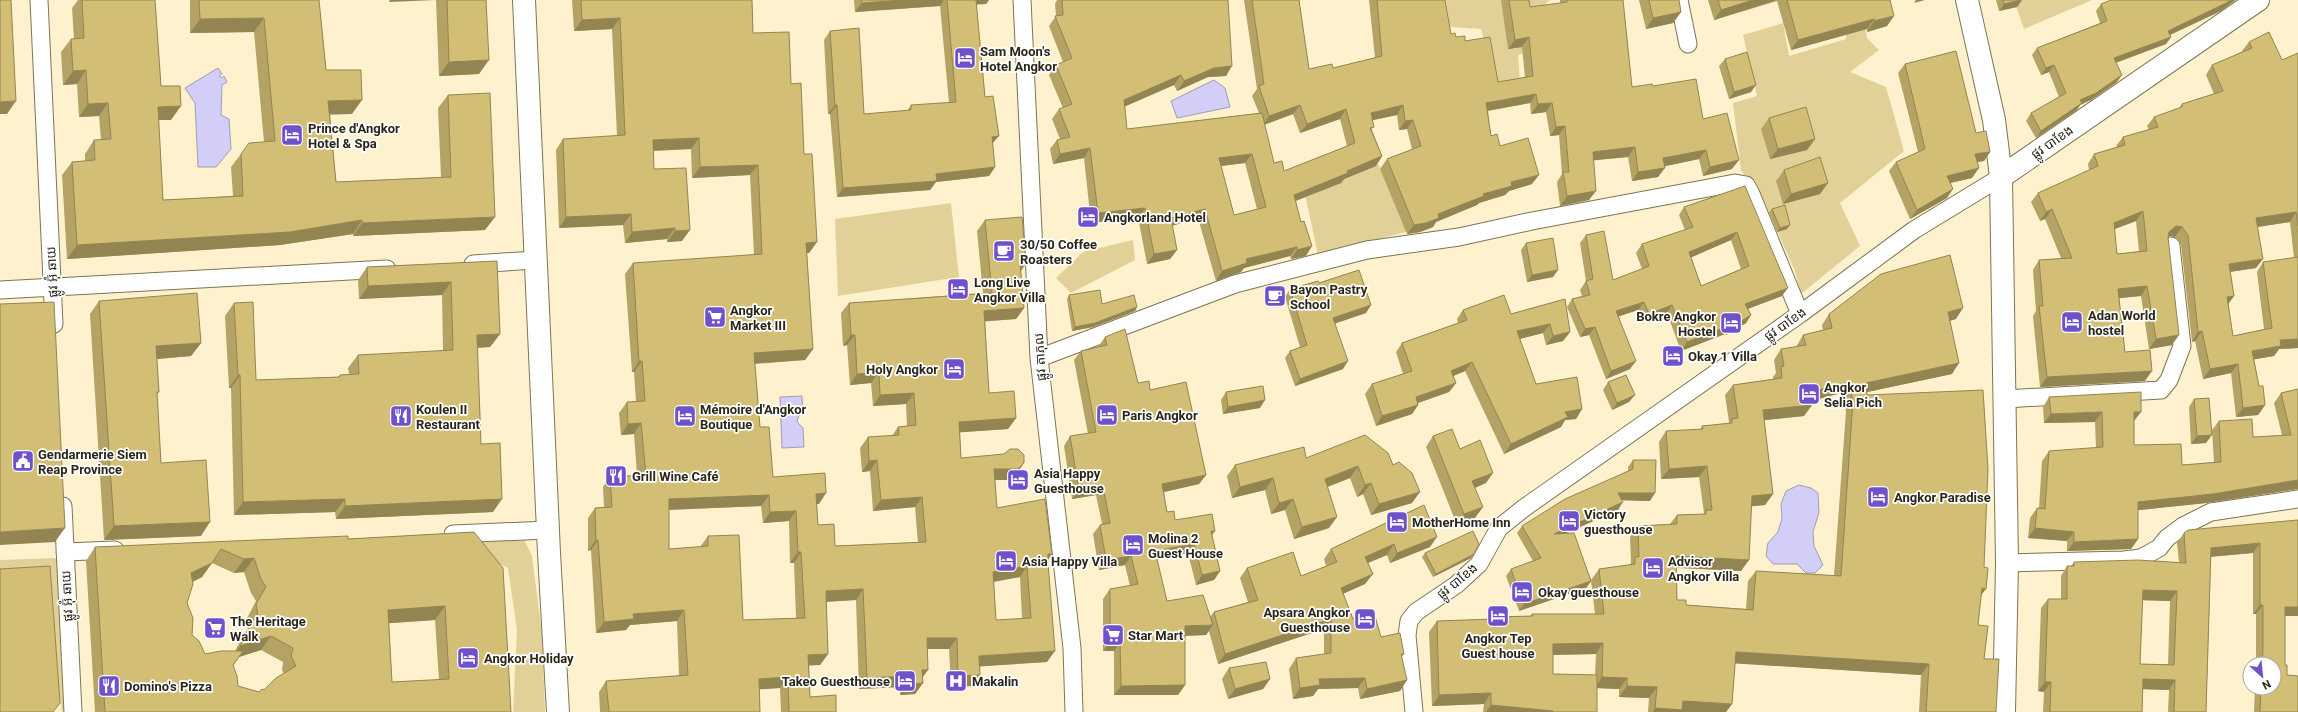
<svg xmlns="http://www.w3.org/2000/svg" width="2298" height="712" font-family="Roboto,'Noto Sans Khmer',sans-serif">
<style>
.green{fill:#e1d198}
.water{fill:#d2cef7;stroke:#a09cb4}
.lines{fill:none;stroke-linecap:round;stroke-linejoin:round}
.street-casing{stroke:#7e7453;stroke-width:19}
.secondary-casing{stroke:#7e7453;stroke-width:24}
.street{stroke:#fff;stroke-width:17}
.secondary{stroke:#fff;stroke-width:22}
.wall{fill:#b5a365;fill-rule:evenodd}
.shaded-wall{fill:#938552}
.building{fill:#d2be75;stroke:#938552;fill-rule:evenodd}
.labels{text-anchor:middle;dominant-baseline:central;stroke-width:3.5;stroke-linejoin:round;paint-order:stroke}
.poi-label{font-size:13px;font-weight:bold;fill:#2a2618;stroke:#fff;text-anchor:start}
.street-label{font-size:13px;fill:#2a2618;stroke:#fff}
</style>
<rect width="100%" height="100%" fill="#fdf2cd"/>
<path class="green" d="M1446,0H1550L1531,17L1535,49L1518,55L1520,82L1484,88L1493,74L1481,29L1450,27Z
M2014,0H2092L2024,29Z
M1864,21L1867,38L1879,50L1850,72L1886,87L1904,151L1840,203L1860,246L1801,294L1795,271L1767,208L1741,170L1733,103L1757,96L1743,35L1783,23L1789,56L1846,39V31Z
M1378,164L1413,230L1318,255L1305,194Z
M951,203L959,277L838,296L835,219Z
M1133,240L1135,260L1071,293L1056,278L1083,252Z
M524,539L532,556L542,634L545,712H513L517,630L508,568L482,556L366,545Z
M58,558L70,710L62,712L58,682L0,582V560Z"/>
<path class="water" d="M218,68L222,74L219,76L221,78L224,76L227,82L222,85L221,115L229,119L231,149L216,167H198L195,103L185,88Z
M1214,80L1225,88L1230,107L1177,118L1171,101Z
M802,396L803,413L799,415L797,422L803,428L804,447L782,448L780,397Z
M1799,485L1811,488L1818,493L1819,512L1813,532L1814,546L1823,565L1815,573H1806L1797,564H1773L1766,556L1768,543L1778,532L1782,518L1781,504L1786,491Z"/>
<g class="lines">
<g class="street-casing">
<path id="street" d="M39,0L54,324
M1022,0L1039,358L1072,648L1074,712
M1679,0L1688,44
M473,264L535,260
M0,290L387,269
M1039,358L1235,284L1367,250L1459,237L1532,221L1735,183L1746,185L1751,194L1800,314
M2005,399L2161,390L2169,380L2182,346L2171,246
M63,506L73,712
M453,534L548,530
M65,552L115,550
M2007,563L2124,560L2141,558L2159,548L2167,538L2183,526L2211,512L2298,499
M1414,712L1407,635L1409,621L1416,612L1456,585L1479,564L1499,528L1524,508L1800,314L1914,230L2001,177"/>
</g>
<g class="secondary-casing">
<path id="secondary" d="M524,0L549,553L558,712
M1967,0L1994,120L2001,177L2007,563L2004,712
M2001,177L2258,0"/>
</g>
<use href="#street" class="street"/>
<use href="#secondary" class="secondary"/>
</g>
<path class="wall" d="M78,0H155L161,86L171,120H158L163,200L233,196L231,167L241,154L264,142L254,32L190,33V0H319L326,70L352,114H330L336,182L441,177L438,108L448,95L485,230L353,236V234L280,245L67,259L62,175L72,162L85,161V154L94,140H101L99,116L79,117L77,84L63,85L61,52L71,39H74L72,8Z
M436,0H486L479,74L439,76Z
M572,0H752L753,33L791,84L804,154L817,242L809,253H807L813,349L805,360L755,364L760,427L773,477L819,504H816L818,525L835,546L918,543L915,507L873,511L870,471L862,472L860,448L868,437L892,436L898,427L907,426L906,404L873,406L871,383L850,385L847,345L843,346L841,313L849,303L983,293L977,231L985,220L1026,263L1021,271L1024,308L1016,319L985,321L989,393L1016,418L1008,429L960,432L961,458L1024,463L1016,474L1010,480H995L997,508L1048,560L1047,662L979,666L972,686L951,687L949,649H927L923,677V683L915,694L900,695V687L859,689L856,600L826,602L828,654L820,665H809L810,697L836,712H781L780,688L759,689L760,712H600L599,692L606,681L679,676L677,621L630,625L626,630L596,633L591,550L588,551V518L595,508L604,507L603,487L610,477L637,475L634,434L621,435L619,413L627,402H636L634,372H632L625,274L633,263L754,255L750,175L692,178L691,149L654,151V169L682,241L667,242V239L625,243L623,225L559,228L556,150L563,139L617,136L612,29L574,31ZM761,506L763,523L789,521L790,563H794L796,618L743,620L708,536L700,547L669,549V510ZM1020,577L1022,619L996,620L994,582Z
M854,0H989L986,4H976L985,97L992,144L995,167L989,176L936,182L930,190L837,197L830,114H828L824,40L830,31L864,114L907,111L911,105L949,103L940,6L855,12Z
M1057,0H1228L1226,76L1208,77L1177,91L1174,85L1125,106L1127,129L1259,113L1252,96L1257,89L1244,0H1299L1309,69L1333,68L1375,58L1369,0H1445L1451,34L1456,37L1465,41L1498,82L1525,77L1522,47L1508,49L1501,0H1529L1530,7L1560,3V0H1623L1632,87L1653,86L1703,119L1732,169L1703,176L1699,159L1664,166L1658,177L1632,181L1628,157L1594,160L1589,200L1560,206L1557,182L1562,174L1559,135L1550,136L1546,112L1531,114L1530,103L1488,111L1491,136L1532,184L1509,191L1505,195L1479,203L1477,205L1436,222L1433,227L1420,232L1407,234L1380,169L1387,159L1412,149L1407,129L1399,130L1397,115L1373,120L1372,130L1382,156L1376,166L1344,179L1341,183L1296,201L1306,256L1291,259L1290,256L1244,268L1241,272L1216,281L1198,218L1172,226L1177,250L1170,259L1147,264L1138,217L1091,223L1084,158L1053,164L1050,149L1057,140L1060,139L1052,119L1059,109L1063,108L1049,75L1056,65L1063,62L1049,26L1056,16L1055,4ZM1293,114L1300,133L1340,119L1347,146L1284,171L1274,163L1264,125ZM1245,163L1257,209L1234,215L1221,166Z
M1639,0H1679L1681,12L1673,23L1646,29Z
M1708,0H1890L1887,26L1867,32V29L1791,50L1777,1L1714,20Z
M1996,0H2022L2017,7L1999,11Z
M2101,4L2221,11L2170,35L2171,37L2166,44L2116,63L2117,82L2091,100L2080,105L2077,110L2036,138L2026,121L2031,113L2059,97L2049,72L2041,75L2032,55L2037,48L2100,23L2096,11Z
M2249,42L2282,60L2298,53V348L2279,349L2274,356L2254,359L2259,386L2265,405L2258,415L2236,417L2231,373L2203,379L2195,341L2192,342L2181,245L2175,237L2170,236L2168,237L2172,345L2149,349L2141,296L2119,298L2125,352L2145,381L2040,387L2033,316L2036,311L2033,270L2039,260L2061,258L2045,219L2040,221L2031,202L2038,193L2089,170L2088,164L2094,154L2117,147L2116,146L2123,137L2149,130L2147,126L2154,117L2179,108L2182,104L2214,94L2206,75L2212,65L2242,52V51ZM2136,221L2139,251L2117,254L2114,229ZM2290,222L2294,258L2263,262L2257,272L2264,329L2233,336L2228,303L2234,296L2230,272L2256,268L2258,227Z
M1725,59L1751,92L1729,99L1719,66Z
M1905,64L1976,133L1990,152L1984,161L1977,162L1972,178L1950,183L1947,198L1910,219L1889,171L1896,162L1918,152L1898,73Z
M1769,118L1815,139L1807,150L1770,159L1761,129Z
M1784,170L1820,194L1783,204L1776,181Z
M1745,186L1782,296L1748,309L1751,315L1746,323L1726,335L1725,334L1681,351L1667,313L1643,322L1638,310L1619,316L1630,369L1606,379L1589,335L1580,337L1567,307L1572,299L1582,296L1580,290L1586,281L1580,243L1586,235L1613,280L1642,269L1636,253L1642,244L1685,230L1679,215L1684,207ZM1731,240L1741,269L1701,286L1691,257Z
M1772,209L1787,229L1777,232L1769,212Z
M1526,243L1553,277L1527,282L1521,250Z
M497,261L500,334L490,347L477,348L481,444L493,512L336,519L335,512L234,515L231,388H229L225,316L234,303L256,380L338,377L340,375L349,374L348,368L358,355L443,351L442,295L359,299L358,280L367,267Z
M1319,283L1371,305L1366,313L1335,323L1343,369L1295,386L1285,358L1290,351L1300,347L1285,297L1290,289Z
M1069,295L1102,304L1137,307L1135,311L1093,327L1072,331L1067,299Z
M1565,299L1570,332L1563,341L1546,345L1543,333L1520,339L1536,384L1582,409L1576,419L1565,420L1561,427L1504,454L1465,371L1453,376L1456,383L1449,392L1418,403V405L1412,414L1376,426L1365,394L1372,384L1403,374L1396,352L1402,343L1458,323L1457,319L1463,310L1511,314Z
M99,301L201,343L191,356L157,359L159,392L157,395L161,463L201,536L104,540L90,314Z
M1829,314L1956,319L1950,321L1952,374L1867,392V395L1981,595L1978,625L1984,659L1996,712H1919L1921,675L1735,663L1732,704L1726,712H1648L1649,698L1619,697V689L1597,688V712H1483L1484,704L1432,706L1429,632L1437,621L1493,619L1494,617L1530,616L1532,614H1595L1591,580L1599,569L1630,565L1631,562L1630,537L1638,526L1670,524L1677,515L1703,514L1704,513L1699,477L1661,479L1659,442L1666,431L1700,430L1702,426L1729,423V422L1725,395L1733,385L1773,379V377L1776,373L1774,360L1781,349L1796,347L1803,335L1823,330L1822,325ZM1841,393L1846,411L1834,576L1756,571L1748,581L1746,609L1686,605L1677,600L1676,568L1741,571L1751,506L1765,505L1773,494L1764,420L1804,416L1812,405V401ZM1596,654L1595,675L1553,674V655Z
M1105,337L1138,383L1150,390L1206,475L1199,484L1164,492L1167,512L1175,520L1215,531L1212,535L1220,571L1214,580L1196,585L1188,553L1157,559L1167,601L1210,617L1214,612L1248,602L1240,578L1247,568L1301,576L1326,566L1324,559L1331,549L1424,505L1430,547L1390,563L1387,555L1368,563L1365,584L1343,594L1353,619L1381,637L1404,654L1402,657L1407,680L1400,691L1360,699L1358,688L1318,689L1313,696L1293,699L1289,669L1296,658L1324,654V629L1218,664L1209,631L1206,635L1185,636V685L1178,695H1114V651H1103V599L1110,589L1130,586L1125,565L1099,570L1093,534L1100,525L1102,524L1096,495L1072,499L1064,446L1070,436L1088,434L1074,360L1081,351L1098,347Z
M1608,382L1629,402L1612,410L1603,390Z
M2298,389L2297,489L2206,503L2138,510V539L2131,549L2067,551V541L2028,538L2030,518L2037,508H2039L2042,461L2049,451L2096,448L2095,422L2044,423L2043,407L2049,397L2134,421V445L2182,465L2214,462L2212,430L2219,421L2253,437L2282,435L2274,403L2281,393Z
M1226,392L1260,408L1223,414L1221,400Z
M2194,399L2206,443L2191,444L2189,407Z
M1433,436L1460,449L1486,483L1475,488V518L1457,525L1426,447Z
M1633,460L1650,501L1622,500L1618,510L1566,533L1591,581L1586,588L1519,611L1506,576L1511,569L1533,561L1517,533L1522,526L1628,471V467Z
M1235,465H1393L1412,503L1371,515L1363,494L1357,497L1350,478L1327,487L1329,528L1294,539L1285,510L1271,514L1265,490L1232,498L1227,476Z
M2298,520V616H2285V665L2287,675L2298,712H2254L2255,688H2274V664H2256V614H2253V553L2211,557L2206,712H2168L2169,690L2143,689L2142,712H2043L2044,692L2038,691L2041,608L2048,599H2061V576L2067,566H2071L2074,562H2179L2177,543L2184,533ZM2142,600L2170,601L2168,664H2140Z
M474,532L511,712H95L86,561L95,547L348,539ZM212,563L234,573L244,572L251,593L256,601L247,618L248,629L244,634L235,651L205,654L192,635L187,603L193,582L202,577ZM435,620L439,680L392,682L389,623ZM261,650L283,662L282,670L284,674L264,690L259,692L238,686L233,666L239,657Z
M1425,553L1471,558L1433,577L1422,557Z
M1229,668L1270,679L1263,689L1228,699L1222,679Z"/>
<path class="shaded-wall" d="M390,0H436L389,2Z
M904,0H944L940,6L855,12L862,3Z
M973,0H989L986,4L970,5Z
M1753,0H1777L1714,20L1721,10Z
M1916,0H1925L1914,3Z
M2022,0L2017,7L1999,11L2004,4Z
M2231,0H2236L2221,11L2163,38L2168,31Z
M1681,12L1673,23L1646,29L1653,18Z
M1894,16L1887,26L1867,32L1874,21Z
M264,18L254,32L190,33L200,19Z
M620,18L612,29L574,31L582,20Z
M1874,19L1867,29L1791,50L1798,40Z
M1529,37L1522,47L1508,49L1515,40Z
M2171,37L2166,44L2109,65L2114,58Z
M489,60L479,74L439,76L449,62Z
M2054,65L2049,72L2041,75L2046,68Z
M1232,66L1226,76L1208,77L1177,91L1184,81L1214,68Z
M86,70L77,84L63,85L73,71Z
M1181,75L1174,85L1117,110L1124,100Z
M2122,75L2117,82L2091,100L2080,105L2077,110L2036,138L2041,131L2080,100Z
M1756,85L1751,92L1729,99L1734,92Z
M1536,94L1530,103L1480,112L1486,103Z
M362,100L352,114L319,115L328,101Z
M16,101L7,114H0V102Z
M108,103L99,116L79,117L88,104Z
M1552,103L1546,112L1531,114L1538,104Z
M835,105H837L830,114H828Z
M1300,105L1293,114L1263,125L1269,116Z
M1403,105L1397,115L1364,122L1371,113Z
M181,106L171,120H148L158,107Z
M1346,109L1340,119L1300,133L1307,124Z
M1413,120L1407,129L1399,130L1405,121Z
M1565,126L1559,135L1550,136L1556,127Z
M999,136L992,144V137Z
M699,138L691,149L645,151L653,140Z
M1815,139L1807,150L1770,159L1778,149Z
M1635,147L1628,157L1587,161L1593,152Z
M1090,148L1084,158L1053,164L1060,154Z
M1706,150L1699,159L1657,168L1663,158Z
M1990,152L1984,161L1969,163L1975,154Z
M1252,154L1245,163L1212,167L1219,158Z
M1382,156L1376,166L1344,179L1341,183L1287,204L1294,195L1347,171Z
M1739,160L1732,169L1703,176L1710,167Z
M758,165L750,175L692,178L700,167Z
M995,167L989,176L936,182L930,190L837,197L843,188L936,174Z
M1665,168L1658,177L1632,181L1638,172Z
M1979,168L1972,178L1941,185L1947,176Z
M1539,175L1532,184L1509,191L1505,195L1479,203L1477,205L1436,222L1433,227L1420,232L1407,234L1414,225L1511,182Z
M1828,183L1820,194L1783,204L1791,194Z
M1953,189L1947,198L1910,219L1917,210Z
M1596,191L1589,200L1560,206L1567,196Z
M1145,208L1138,217L1091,223L1098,213Z
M1205,209L1198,218L1164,228L1171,218Z
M2052,209L2045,219L2040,221L2046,212Z
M2143,211L2136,221L2107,232L2114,223Z
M2296,212L2290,222L2250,228L2256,218Z
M631,214L623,225L559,228L566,217Z
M495,217L485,230L353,236L362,223Z
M362,220L353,234L280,245L67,259L77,245Z
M1790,225L1787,229L1777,232L1780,228Z
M2176,226L2182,227L2175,237L2170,236L2162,242L2169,232Z
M675,228L667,239L625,243L632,232Z
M690,230L682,241L667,242L675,231Z
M1737,232L1731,240L1683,261L1689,252Z
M817,242L809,253L798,254L806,243Z
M1312,246L1306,256L1291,259L1297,250Z
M1297,247L1290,256L1244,268L1241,272L1216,281L1222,271L1246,259Z
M1177,250L1170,259L1147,264L1154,254Z
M2263,259L2256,268L2222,273L2229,264Z
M1026,263L1019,274L1020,264Z
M1558,270L1553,277L1527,282L1532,275Z
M451,282L442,295L359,299L368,286Z
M2147,286L2141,296L2111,299L2118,289Z
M1788,288L1782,296L1739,312L1745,304Z
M2234,296L2227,306V297Z
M1644,302L1638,310L1611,319L1616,311Z
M1371,305L1366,313L1328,326L1333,318Z
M1672,305L1667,313L1643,322L1649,314Z
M1137,307L1135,311L1093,327L1072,331L1075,327Z
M1024,308L1016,319L977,322L984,311Z
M1963,308L1956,319L1941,323L1948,312Z
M1751,315L1746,323L1726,335L1732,327Z
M1550,324L1543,333L1511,341L1517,331Z
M1731,325L1725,334L1681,351L1687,342Z
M1595,327L1589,335L1580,337L1585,329Z
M2202,331L2195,341L2192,342L2198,332Z
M1570,332L1563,341L1546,345L1553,336Z
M500,334L490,347L468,348L477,335Z
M851,335H855L847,345L843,346Z
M2179,335L2172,345L2149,349L2156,339Z
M2298,339V348L2279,349L2274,356L2245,361L2252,351L2280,340Z
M201,343L191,356L146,360L156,346Z
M813,349L805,360L746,364L754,353Z
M639,361H642L634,372H632Z
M1348,361L1343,369L1295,386L1300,379Z
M1636,361L1630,369L1606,379L1611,371Z
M1472,362L1465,371L1444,380L1451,371Z
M1959,363L1952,374L1858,394L1866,383Z
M2238,364L2231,373L2203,379L2210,369Z
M2152,371L2145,381L2040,387L2047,377Z
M879,372L871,383L850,385L857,374Z
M238,375H240L231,388H229Z
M1849,382L1841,393L1803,403L1811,392Z
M1456,383L1449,392L1409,406L1416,397Z
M914,393L906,404L873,406L880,395Z
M1635,395L1629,402L1612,410L1617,403Z
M1265,400L1260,408L1223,414L1228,407Z
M1418,405L1412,414L1376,426L1382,416Z
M1812,405L1804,416L1756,421L1763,410Z
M2265,405L2258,415L2236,417L2243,408Z
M1582,409L1576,419L1565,420L1561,427L1504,454L1511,444L1565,412Z
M2102,412L2095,422L2044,423L2051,414Z
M2134,412H2141L2134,421Z
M1016,418L1008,429L951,433L959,422Z
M641,423L634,434L621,435L628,424Z
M2212,435L2206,443L2191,444L2197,436Z
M877,460L870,471L862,472L869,461Z
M1024,463L1016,474L1010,480H986L994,469Z
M1358,466L1350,478L1317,491L1325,479Z
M1707,466L1699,477L1661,479L1669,469Z
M1493,473L1486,483L1465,492L1472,481Z
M1206,475L1199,484L1155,494L1162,484Z
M1273,478L1265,490L1232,498L1240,487Z
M2298,480V490L2297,489L2206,503L2131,511L2138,502Z
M1371,483L1363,494L1357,497L1365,485Z
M1103,486L1096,495L1072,499L1079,490Z
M1420,492L1412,503L1371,515L1379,504Z
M826,493L819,504L808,505L816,494Z
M1618,493H1655L1650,501L1613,500Z
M1773,494L1765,505L1744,507L1752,496Z
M769,495L761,506L661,510L669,499Z
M922,497L915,507L873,511L881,500Z
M345,499L335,512L234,515L243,502Z
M502,499L493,512L336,519L345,506Z
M1293,499L1285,510L1271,514L1279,503Z
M1623,502L1618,510L1549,541L1554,534Z
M1483,507L1475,518L1457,525L1464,514Z
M796,511L789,521L763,523L770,512Z
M1337,517L1329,528L1294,539L1302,527Z
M210,522L201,536L104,540L114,526Z
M65,528L55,542L0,545V532Z
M2035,528L2074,532L2067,541L2028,538Z
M1211,531H1215L1208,540Z
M1437,537L1430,547L1390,563L1397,553Z
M2138,539L2131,549L2067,551L2074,542Z
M596,540H598L591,550L588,551Z
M2260,543L2253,553L2205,557L2211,548Z
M1194,544L1188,553L1149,561L1155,551Z
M1394,544L1387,555L1358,567L1365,557Z
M798,552H801L794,563H790Z
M1048,554H1052L1045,564Z
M1474,554L1471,558L1433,577L1436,574Z
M1131,556L1125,565L1099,570L1106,560Z
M1676,556L1749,560L1741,571L1668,567Z
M254,558L244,572L234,573L244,559Z
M212,563L202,577L181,587L191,573Z
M1027,566L1020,577L985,583L993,572Z
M1220,571L1214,580L1196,585L1202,575Z
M1373,574L1365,584L1333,598L1341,588Z
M1591,581L1586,588L1519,611L1524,604Z
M1982,588L1986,589L1978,599Z
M863,589L856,600L818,602L826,591Z
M2143,590L2177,591L2170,601L2136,600Z
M2260,605H2263L2256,614H2253Z
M445,606L435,620L378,624L388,610Z
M2285,607H2298V616H2278Z
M684,610L677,621L630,625L626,630L596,633L604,622L633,614Z
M1331,619L1324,629L1218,664L1225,654Z
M1213,625L1206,635L1178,636L1185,626Z
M271,636L261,650L239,657L223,679L230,660L240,646Z
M927,638H957L949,649H919Z
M1110,642H1120L1114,651H1103Z
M1603,643L1596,654L1545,655L1553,644Z
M1055,651L1047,662L971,667L979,656Z
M1736,652L1929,664L1921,675L1728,663Z
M828,654L820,665L800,666L808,655Z
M922,670H928L920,681Z
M980,675L972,686L951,687L958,676Z
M908,676L900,687L859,689L867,678Z
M788,677L780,688L751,690L759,679Z
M1602,677L1627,678L1619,689L1595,688Z
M1365,678L1358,688L1318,689L1313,696L1293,699L1300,688L1319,679Z
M1270,679L1263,689L1228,699L1235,689Z
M2143,679L2175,680L2169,690L2137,689Z
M1407,680L1400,691L1360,699L1367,689Z
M2045,682H2051L2044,692L2038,691Z
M923,683L915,694L900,695L908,684Z
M1185,685L1178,695H1114L1121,686Z
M1627,686L1657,687L1649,698L1619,697Z
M1491,693L1484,704L1432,706L1439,695Z
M1683,701L1732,704L1726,712H1653L1655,708Z
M1491,705L1553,711L1552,712H1486Z"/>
<path class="building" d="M0,0H11L16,101L0,102Z
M82,0H155L161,86H180L181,106L158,107L163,200L243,196L241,154L249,143L275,141L264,18L200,19L199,0H319L326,70H361L362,100L328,101L336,182L451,177L448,95L490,93L495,217L362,223V220L290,232L77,245L72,162L95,160L94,140L111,139L108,103L88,104L86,70L73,71L71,39L84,38Z
M447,0H486L489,60L449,62Z
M581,0H752L753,33L789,32L791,84L801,83L804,154H812L817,242L806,243L813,349L754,353L760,427H769L773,477L825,473L826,493L816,494L818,525L834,524L835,546L926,542L922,497L881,500L877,460L869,461L868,437L899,435L898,427L916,425L914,393L880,395L879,372L857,374L855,335H851L849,303L992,293L985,220L1022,217L1026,263L1020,264L1024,308L984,311L989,393L1014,391L1016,418L959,422L961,458L1004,454L1010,449H1018L1024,455V463L1018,469H994L997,508L1045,499L1052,554H1048V563L1055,651L979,656L980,675L958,676L957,638H927L928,670H922L923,683L908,684V676L867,678L863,589L826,591L828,654L808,655L810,697L836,695V712H789L788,677L759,679L760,712H609L606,681L688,675L684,610L633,614L634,619L604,622L598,540H596L595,508L612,507L610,477L646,475L641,423L628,424L627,402L645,401L642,361H639L633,263L762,254L758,165L700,167L699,138L653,140L654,169L686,168L690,230L675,231V228L632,232L631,214L566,217L563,139L625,135L620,18L582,20ZM769,495L770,512L796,511L798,552H801L805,618L743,620L739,535L708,536V546L669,549V499ZM1027,566L1031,618L996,620L993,572Z
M861,0H904L862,3Z
M947,0H976L985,97L993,96L999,136L992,137L995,167L936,174L937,181L843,188L837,105H835L830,31L859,28L864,114L911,110V105L956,102Z
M1062,0H1228L1232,66L1214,68L1184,81L1181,75L1124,100L1127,129L1262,113L1274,163L1282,161L1284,171L1355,143L1346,109L1307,124L1300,105L1269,116L1259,86L1264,84L1252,0H1299L1309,69L1332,64L1333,68L1382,56L1377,0H1445L1451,34L1455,33L1456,37L1465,36V41L1490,37L1498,82L1533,76L1529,37L1515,40L1509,0H1529L1530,7L1567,2V0H1623L1632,87L1652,84L1653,86L1696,79L1703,119L1727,113L1739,160L1710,167L1706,150L1663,158L1665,168L1638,172L1635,147L1593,152L1596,191L1567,196L1563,172H1569L1565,126L1556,127L1552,103L1538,104L1536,94L1486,103L1491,136L1497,134L1500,146L1528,138L1539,175L1511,182L1512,186L1483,194L1484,196L1438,214L1439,218L1426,223L1414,225L1387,159L1421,146L1413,120L1405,121L1403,105L1371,113L1374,127L1370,128L1382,156L1347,171L1348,173L1294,195L1301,222L1304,221L1312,246L1297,250V247L1246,259L1247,263L1222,271L1205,209L1171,218L1177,250L1154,254L1145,208L1098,213L1090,148L1060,154L1057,140L1070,137L1059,109L1072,104L1056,65L1072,58L1055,16L1063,15ZM1252,154L1266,207L1234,215L1219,158Z
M1649,0H1679L1681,12L1653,18Z
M1718,0H1753L1721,10Z
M1787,0H1890L1894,16L1874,21V19L1798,40Z
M2003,0H2021L2004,4Z
M2111,0H2231L2226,3L2168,31L2171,37L2114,58L2122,75L2096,93L2080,100L2082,103L2041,131L2031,113L2066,93L2054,65L2046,68L2037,48L2107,21L2101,4Z
M2269,32L2282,60L2298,53V226L2296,212L2256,218L2263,259L2229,264L2234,296L2227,297L2233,336L2272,328L2263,262L2298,257V339L2280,340L2281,346L2252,351L2259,386H2263L2265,405L2243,408L2238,364L2210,369L2202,331L2198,332L2188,235L2182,227L2176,226L2169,232L2168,237L2179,335L2156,339L2147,286L2118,289L2125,352L2150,350L2152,371L2047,377L2039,306H2043L2039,260L2072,258L2052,209L2046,212L2038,193L2098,166L2094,154L2125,145L2123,137L2158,127L2154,117L2182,107V104L2223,91L2212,65L2252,48L2249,42ZM2143,211L2147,251L2117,254L2114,223Z
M1956,51L1976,133L1986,131L1990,152L1975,154L1979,168L1947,176L1953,189L1917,210L1896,162L1925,149L1905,64Z
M1747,52L1756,85L1734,92L1725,59Z
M1806,107L1815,139L1778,149L1769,118Z
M1820,157L1828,183L1791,194L1784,170Z
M1745,186L1788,288L1745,304L1751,315L1732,327L1731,325L1687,342L1672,305L1649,314L1644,302L1616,311L1636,361L1611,371L1595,327L1585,329L1572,299L1590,295L1586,281L1593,279L1586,235L1604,231L1613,280L1649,266L1642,244L1693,227L1684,207ZM1737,232L1749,266L1701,286L1689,252Z
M1785,205L1790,225L1780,228L1772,209Z
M1553,238L1558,270L1532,275L1526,243Z
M1950,255L1963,308L1948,312L1959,363L1866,383L1867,395L1983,390L1988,469L1984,567L1988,568L1986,589L1982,588L1978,625L1988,626L1984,659H1999L1996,712H1926L1929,664L1736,652L1732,704L1683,701L1682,710L1655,708L1657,687L1627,686V678L1602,677L1603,643L1553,644V674L1597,675V712H1553V711L1491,705V693L1439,695L1437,621L1494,619V617L1533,616L1532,614H1604L1599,569L1635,564V557H1639L1638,526L1677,524V515L1706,514V510H1712L1707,466L1669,469L1666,431L1703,429L1702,426L1732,423V419L1738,418L1733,385L1782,378L1781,367L1784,366L1781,349L1806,345L1803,335L1832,328L1829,314L1881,274ZM1849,382L1853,401L1841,576L1756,571L1753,610L1686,605V600H1677L1676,556L1749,560L1752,496L1773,494L1763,410L1812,405L1811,392Z
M497,261L500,334L477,335L481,444L500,443L502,499L345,506V499L243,502L240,375H238L234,303L253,302L256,380L340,377V375L359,374L358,355L453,350L451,282L368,286L367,267Z
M1359,270L1371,305L1333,318L1348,361L1300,379L1290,351L1307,345L1290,289L1318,281L1319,283Z
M1100,290L1102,304L1134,295L1137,307L1095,323L1075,327L1069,295Z
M197,293L201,343L156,346L159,392H157L161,463L206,460L210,522L114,526L99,301Z
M1504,295L1511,314L1565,299L1570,332L1553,336L1550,324L1517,331L1536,384L1577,377L1582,409L1565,412L1568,417L1511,444L1472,362L1451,371L1456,383L1416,397L1418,405L1382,416L1372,384L1412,371L1402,343L1467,320L1463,310Z
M54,302L65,528L0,532V304Z
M1125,329L1138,383L1149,381L1150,390L1186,382L1206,475L1162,484L1167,512L1174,511L1175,520L1212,514L1215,531H1211L1220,571L1202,575L1194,544L1155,551L1167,601L1203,595L1213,625L1185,626V685L1121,686L1120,642H1110V589L1138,584L1131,556L1106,560L1100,525L1110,523L1103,486L1079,490L1070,436L1096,432L1081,351L1107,345L1105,337Z
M1626,375L1635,395L1617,403L1608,382Z
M1263,386L1265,400L1228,407L1226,392Z
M2298,389V480L2213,494L2138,502V539L2074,542V532L2035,528L2037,508L2045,509L2049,451L2103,447L2102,412L2051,414L2049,397L2141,392V412H2134V445L2181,444L2182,465L2221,462L2219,421L2252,419L2253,437L2291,435L2281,393Z
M2209,398L2212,435L2197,436L2194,399Z
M1452,429L1460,449L1480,440L1493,473L1472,481L1483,507L1464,514L1433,436Z
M1365,435L1388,453L1393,465L1399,462L1412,473L1420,492L1379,504L1371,483L1365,485L1358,466L1325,479L1337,517L1302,527L1293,499L1279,503L1273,478L1240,487L1235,465L1304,447L1306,458Z
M1633,460H1656L1655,493H1618L1623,502L1554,534L1574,533L1591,581L1524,604L1511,569L1541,558L1522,526L1565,499L1633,469Z
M1424,505L1437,537L1397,553L1394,544L1365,557L1373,574L1341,588L1353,619L1374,613L1381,637L1400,633L1404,654H1401L1407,680L1367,689L1365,678L1319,679L1320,685L1300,688L1296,658L1331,653V619L1225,654L1214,612L1258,600L1247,568L1293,552L1301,576L1337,562L1331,549Z
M2298,520V607H2285V665H2287V675L2298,676V712H2260L2261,688H2274V664H2262L2263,651V605H2260V543L2211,548L2206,712H2174L2175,680L2143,679L2142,712H2050L2051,682H2045L2048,599H2067V566H2074V562L2138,560L2186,563L2184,533L2188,530ZM2143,590L2177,591L2174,665L2140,664Z
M1473,531L1479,544L1474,554L1436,574L1425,553Z
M474,532L503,568L511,712H105L95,547L348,536V539ZM221,549L244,559L254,558L261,579L266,587L256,604L258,617L253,620L240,646L271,636L293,648L291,656L296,666L276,678L264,690L262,689L259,692L238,686L237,676L233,665L243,651H221L205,654L199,641L192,635L193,618L187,603L193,584L191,573L212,563ZM445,606L449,679L392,682L388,610Z
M50,566L60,703L53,712H0V569Z
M1266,662L1270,679L1235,689L1229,668Z"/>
<defs>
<g id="hotel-square" transform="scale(1.15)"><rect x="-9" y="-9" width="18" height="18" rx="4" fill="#6e51cb" stroke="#fff"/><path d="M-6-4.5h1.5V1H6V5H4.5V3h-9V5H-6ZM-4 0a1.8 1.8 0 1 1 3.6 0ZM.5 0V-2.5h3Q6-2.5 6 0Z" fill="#fff"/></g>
<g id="cafe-square" transform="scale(1.15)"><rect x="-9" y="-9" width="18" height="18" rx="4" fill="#6e51cb" stroke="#fff"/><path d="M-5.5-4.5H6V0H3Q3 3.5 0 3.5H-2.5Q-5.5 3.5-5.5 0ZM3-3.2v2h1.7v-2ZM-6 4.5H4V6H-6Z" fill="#fff"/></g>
<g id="supermarket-square" transform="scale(1.15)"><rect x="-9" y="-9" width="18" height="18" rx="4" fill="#6e51cb" stroke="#fff"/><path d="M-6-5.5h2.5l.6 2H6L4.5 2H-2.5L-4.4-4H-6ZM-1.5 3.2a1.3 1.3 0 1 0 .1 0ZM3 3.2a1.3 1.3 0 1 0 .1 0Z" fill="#fff"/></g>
<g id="restaurant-square" transform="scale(1.15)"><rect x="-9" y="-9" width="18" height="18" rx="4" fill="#6e51cb" stroke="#fff"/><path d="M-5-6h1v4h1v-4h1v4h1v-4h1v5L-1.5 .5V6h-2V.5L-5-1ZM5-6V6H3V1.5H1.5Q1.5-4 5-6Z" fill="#fff"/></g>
<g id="civic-square" transform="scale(1.15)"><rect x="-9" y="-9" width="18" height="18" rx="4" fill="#6e51cb" stroke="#fff"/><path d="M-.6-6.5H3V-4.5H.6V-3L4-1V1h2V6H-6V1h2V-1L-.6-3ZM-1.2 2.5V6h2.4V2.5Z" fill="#fff"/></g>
<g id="hospital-square" transform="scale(1.15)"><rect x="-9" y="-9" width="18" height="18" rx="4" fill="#6e51cb" stroke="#fff"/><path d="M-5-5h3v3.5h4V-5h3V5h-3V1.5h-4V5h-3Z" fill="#fff"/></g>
</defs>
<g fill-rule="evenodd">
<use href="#hotel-square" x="965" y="58"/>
<use href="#hotel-square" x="292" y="135"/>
<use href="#hotel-square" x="1088" y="217"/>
<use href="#cafe-square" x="1004" y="251"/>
<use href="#hotel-square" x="958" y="289"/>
<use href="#cafe-square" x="1275" y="296"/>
<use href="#supermarket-square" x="715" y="317"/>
<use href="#hotel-square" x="2072" y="322"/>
<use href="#hotel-square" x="1731" y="323"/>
<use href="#hotel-square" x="1673" y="356"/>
<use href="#hotel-square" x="954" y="369"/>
<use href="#hotel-square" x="1809" y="394"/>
<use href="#hotel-square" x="1107" y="415"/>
<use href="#restaurant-square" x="401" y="416"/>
<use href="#hotel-square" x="685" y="416"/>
<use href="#civic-square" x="23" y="461"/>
<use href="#restaurant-square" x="616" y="476"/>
<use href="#hotel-square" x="1018" y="480"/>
<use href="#hotel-square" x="1878" y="497"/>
<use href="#hotel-square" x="1569" y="521"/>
<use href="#hotel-square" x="1397" y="522"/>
<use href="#hotel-square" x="1133" y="545"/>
<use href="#hotel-square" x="1006" y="561"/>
<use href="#hotel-square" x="1653" y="568"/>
<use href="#hotel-square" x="1522" y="592"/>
<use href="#hotel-square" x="1498" y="616"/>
<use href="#hotel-square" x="1365" y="619"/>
<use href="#supermarket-square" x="215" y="628"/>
<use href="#supermarket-square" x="1113" y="635"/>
<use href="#hotel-square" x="468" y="658"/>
<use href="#hotel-square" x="905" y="681"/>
<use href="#hospital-square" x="956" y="681"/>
<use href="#restaurant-square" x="109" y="686"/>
</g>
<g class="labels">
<g class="poi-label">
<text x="980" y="51">Sam Moon's<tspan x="980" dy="15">Hotel Angkor</tspan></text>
<text x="308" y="128">Prince d'Angkor<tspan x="308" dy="15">Hotel &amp; Spa</tspan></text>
<text x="1104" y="217">Angkorland Hotel</text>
<text x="1020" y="244">30/50 Coffee<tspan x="1020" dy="15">Roasters</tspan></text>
<text x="974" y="282">Long Live<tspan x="974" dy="15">Angkor Villa</tspan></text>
<text x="1290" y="289">Bayon Pastry<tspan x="1290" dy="15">School</tspan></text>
<text x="730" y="310">Angkor<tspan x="730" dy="15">Market III</tspan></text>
<text x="2088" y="315">Adan World<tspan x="2088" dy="15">hostel</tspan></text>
<text x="1716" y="316" text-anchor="end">Bokre Angkor<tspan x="1716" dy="15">Hostel</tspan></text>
<text x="1688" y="356">Okay 1 Villa</text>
<text x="938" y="369" text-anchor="end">Holy Angkor</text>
<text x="1824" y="387">Angkor<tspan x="1824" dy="15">Selia Pich</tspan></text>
<text x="416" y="409">Koulen II<tspan x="416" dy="15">Restaurant</tspan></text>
<text x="700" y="409">Mémoire d'Angkor<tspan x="700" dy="15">Boutique</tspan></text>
<text x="1122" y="415">Paris Angkor</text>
<text x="38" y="454">Gendarmerie Siem<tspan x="38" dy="15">Reap Province</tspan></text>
<text x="1034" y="473">Asia Happy<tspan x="1034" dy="15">Guesthouse</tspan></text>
<text x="632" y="476">Grill Wine Café</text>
<text x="1894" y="497">Angkor Paradise</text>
<text x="1584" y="514">Victory<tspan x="1584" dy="15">guesthouse</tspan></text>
<text x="1412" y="522">MotherHome Inn</text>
<text x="1148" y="538">Molina 2<tspan x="1148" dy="15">Guest House</tspan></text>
<text x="1022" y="561">Asia Happy Villa</text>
<text x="1668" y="561">Advisor<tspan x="1668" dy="15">Angkor Villa</tspan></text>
<text x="1538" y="592">Okay guesthouse</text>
<text x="1350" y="612" text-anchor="end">Apsara Angkor<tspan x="1350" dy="15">Guesthouse</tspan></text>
<text x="230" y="621">The Heritage<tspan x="230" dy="15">Walk</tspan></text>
<text x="1128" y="635">Star Mart</text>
<text x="1498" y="638" text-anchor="middle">Angkor Tep<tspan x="1498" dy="15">Guest house</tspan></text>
<text x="484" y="658">Angkor Holiday</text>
<text x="890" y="681" text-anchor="end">Takeo Guesthouse</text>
<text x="972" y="681">Makalin</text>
<text x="124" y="686">Domino's Pizza</text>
</g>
<g class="street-label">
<text transform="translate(2052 142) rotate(-35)">ផ្លូវ បាខែង</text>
<text transform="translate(52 272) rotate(-93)">ផ្លូវ អ៊ុំ ឆាយ</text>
<text transform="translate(1785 324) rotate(-35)">ផ្លូវ បាខែង</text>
<text transform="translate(1040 357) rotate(-94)">ផ្លូវ តាភុល</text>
<text transform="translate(1457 581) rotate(-39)">ផ្លូវ បាខែង</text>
<text transform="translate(67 596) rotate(-93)">ផ្លូវ អ៊ុំ ឆាយ</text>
</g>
</g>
<g transform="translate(2262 676) rotate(153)"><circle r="19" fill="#ffffff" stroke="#aaa8a3"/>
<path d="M0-3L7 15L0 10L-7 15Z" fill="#6e51cb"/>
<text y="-6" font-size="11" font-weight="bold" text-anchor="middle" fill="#2a2618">N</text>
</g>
</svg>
